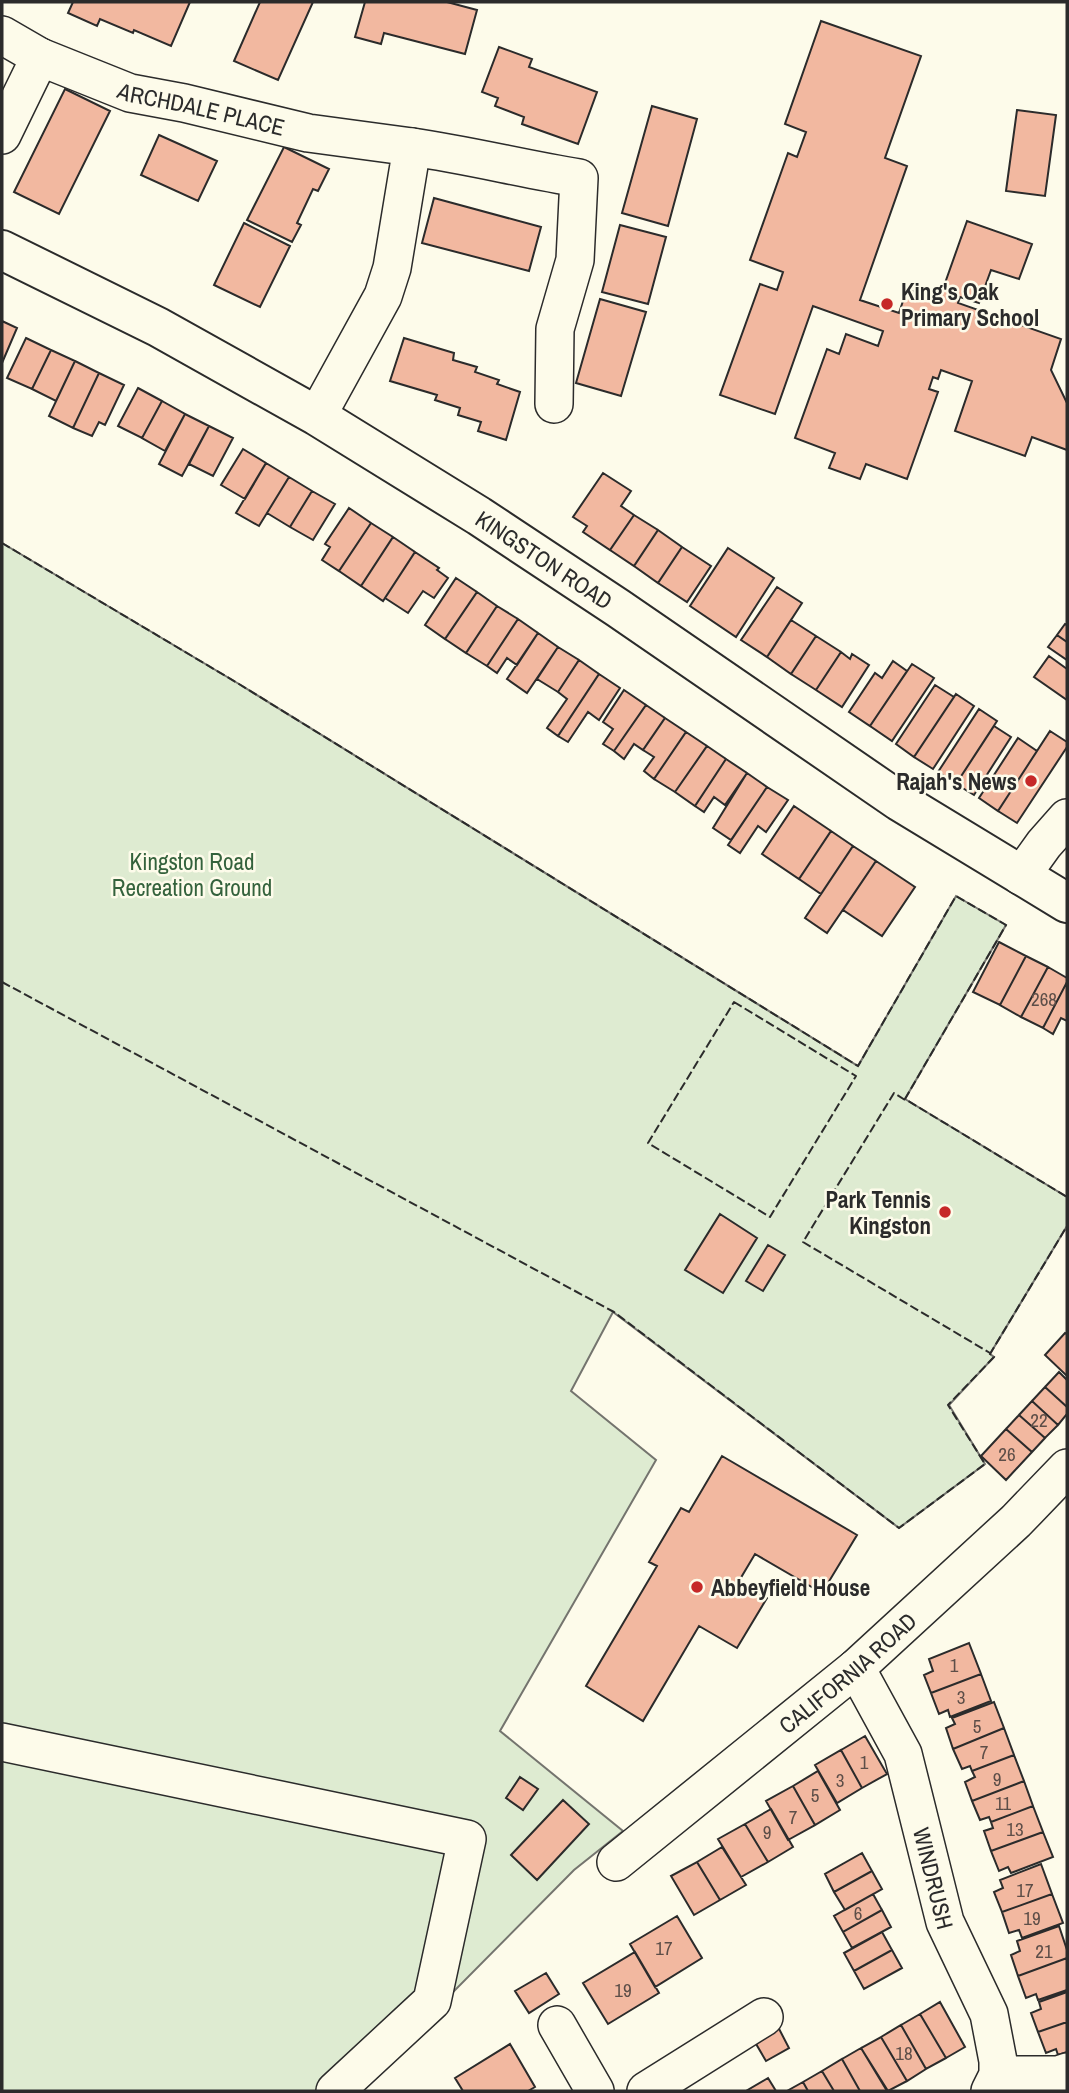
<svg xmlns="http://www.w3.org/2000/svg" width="1069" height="2093" font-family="'Archivo Narrow',sans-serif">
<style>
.green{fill:#deebd1;stroke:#74746e;stroke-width:2}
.building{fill:#f2b8a0;stroke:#2b2b2b;stroke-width:2}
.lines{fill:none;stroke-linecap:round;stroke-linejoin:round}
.minor-casing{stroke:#2b2b2b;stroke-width:40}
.major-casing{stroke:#2b2b2b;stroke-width:42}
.minor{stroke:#fdfbea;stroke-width:37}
.major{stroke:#fdfbea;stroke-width:38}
.fence{stroke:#2b2b2b;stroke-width:2;stroke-dasharray:9 3.5;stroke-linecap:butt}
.poi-dot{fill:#c62828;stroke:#fdfbea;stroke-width:2.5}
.labels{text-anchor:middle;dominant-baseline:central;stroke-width:5;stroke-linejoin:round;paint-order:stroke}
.number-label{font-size:19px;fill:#5d4e48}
.street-label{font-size:23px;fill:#2b2b2b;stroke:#fdfbea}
.poi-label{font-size:23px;font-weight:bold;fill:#2b2b2b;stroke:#fdfbea;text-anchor:start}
.park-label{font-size:23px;fill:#34623c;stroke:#fdfbea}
</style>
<rect width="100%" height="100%" fill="#fdfbea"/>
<path class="green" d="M2,543L239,684L858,1066L956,896L1006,925L905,1099L1067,1197V1226L990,1354L994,1357L949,1405L985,1464L899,1528L613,1312L571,1391L656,1460L500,1731L623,1831L574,1870L355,2091H2Z"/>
<path class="building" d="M73,2H190L171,46L134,30L133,33L100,19L97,26L68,13Z
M260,2H313L278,80L234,61Z
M365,2H447L477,10L465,54L384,33L381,44L355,37Z
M821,21L921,56L885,158L907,166L860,300L899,313L907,289L939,300L967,221L1032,244L1019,279L991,270L979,303L960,297L958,303L1061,339L1051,370L1067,403V450L1032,437L1025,456L955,431L972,381L941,370L938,379L933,377L929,389L938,392L907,479L866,464L860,479L829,468L835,453L795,438L827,349L839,354L846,334L878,346L883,331L813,306L775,414L720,395L760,284L777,290L783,272L750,260L788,153L797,157L806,132L785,124Z
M499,47L532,59L529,67L597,92L578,144L522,124L524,117L495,106L498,98L482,92Z
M65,89L110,111L59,214L14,192Z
M652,106L697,119L668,226L622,213Z
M1017,110L1056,115L1045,196L1006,191Z
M159,135L217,161L198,201L141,175Z
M284,147L329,169L318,191L313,189L297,223L301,225L292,242L247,220Z
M434,198L541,227L529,271L422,243Z
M244,223L290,246L260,307L214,285Z
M620,225L666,237L648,304L602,292Z
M600,299L646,312L621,396L576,383Z
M2,321L17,328L2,363Z
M26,338L51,350L32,389L7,378Z
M404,338L454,353L453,360L477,367L475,372L499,380L497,384L520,392L506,440L478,431L481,422L458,415L460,408L435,400L437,395L390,381Z
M51,350L75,361L56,401L32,389Z
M75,361L99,373L73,428L49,416Z
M99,373L124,385L105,425L99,422L92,436L73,428Z
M138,388L162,401L142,438L118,426Z
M162,401L185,414L165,451L142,438Z
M185,414L209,426L182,476L159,464Z
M209,426L233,438L213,476L189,464Z
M243,449L266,463L245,499L221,485Z
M266,463L289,477L259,526L236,513Z
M603,473L631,491L621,506L634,515L610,550L583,532L587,526L573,517Z
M289,477L312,491L290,527L267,513Z
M312,491L335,504L313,540L290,527Z
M349,508L371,523L339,571L322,560L330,547L325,544Z
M634,515L658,530L634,566L610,550Z
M371,523L393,537L361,586L339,571Z
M658,530L682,547L658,583L634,566Z
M393,537L415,552L383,601L361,586Z
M682,547L711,566L687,602L658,583Z
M728,548L774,578L736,637L690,606Z
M415,552L439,568L437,570L448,578L434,598L423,591L408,613L385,598Z
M456,578L477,592L445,639L425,625Z
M777,587L802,603L767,657L741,640Z
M477,592L497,606L466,653L445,639Z
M497,606L518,619L487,666L466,653Z
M518,619L538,633L517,665L507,658L497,673L487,666Z
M791,620L816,636L791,674L767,657Z
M1065,624L1067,625V642L1057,635Z
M538,633L558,647L527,693L507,679Z
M1057,635L1067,642V660L1048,647Z
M816,636L841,652L816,690L791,674Z
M558,647L579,660L558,692L537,679Z
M841,652L850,659L852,654L869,665L842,707L816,690Z
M1049,656L1067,669V700L1034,677Z
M579,660L599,674L558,736L547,728L567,699L558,692Z
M893,661L907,671L870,726L849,712L875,673L882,678Z
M912,664L934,678L892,741L870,726Z
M599,674L620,688L599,720L588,712L568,742L558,736Z
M935,685L954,697L914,757L896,744Z
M624,690L646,705L614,751L603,744L613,729L603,722Z
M956,694L974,706L933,769L914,757Z
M646,705L665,718L643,750L634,744L624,759L614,751Z
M979,709L997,721L956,784L938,772Z
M665,718L686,732L654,779L644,771L654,757L643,750Z
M994,726L1011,737L974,795L956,784Z
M1050,731L1067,742V747L1017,823L998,811Z
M686,732L707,746L675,792L654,779Z
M1018,738L1037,751L998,811L979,798Z
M707,746L726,759L695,806L675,792Z
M726,759L747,773L725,805L714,797L704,812L695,806Z
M747,773L767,787L731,840L713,828Z
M767,787L788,800L766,832L758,826L740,853L728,845Z
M794,806L831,831L799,879L762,854Z
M831,831L853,846L821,894L799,879Z
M853,846L876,861L827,933L805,918Z
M876,861L915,887L882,936L843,910Z
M999,942L1026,956L1000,1005L973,992Z
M1026,956L1048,967L1021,1017L1000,1005Z
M1048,967L1067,978V982L1043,1028L1021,1017Z
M1067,982V1021L1061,1018L1053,1034L1043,1028Z
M720,1214L757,1238L723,1293L685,1270Z
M768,1245L785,1255L763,1291L746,1281Z
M1065,1333L1067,1334V1376L1045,1355Z
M1059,1372L1067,1380V1407L1045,1387Z
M1045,1387L1067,1407V1414L1058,1425L1032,1401Z
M1032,1401L1058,1425L1045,1438L1019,1415Z
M1019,1415L1045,1438L1032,1452L1006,1429Z
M1006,1429L1032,1452L1006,1480L981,1456Z
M722,1456L857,1535L822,1593L755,1554L739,1581L767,1598L737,1648L699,1626L643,1721L586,1686L657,1566L649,1562L681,1508L689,1512Z
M969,1643L981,1674L931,1693L924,1675L933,1671L929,1659Z
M981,1674L991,1701L950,1717L948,1710L939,1714L931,1693Z
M994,1702L1004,1728L953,1749L946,1728L955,1724L952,1718Z
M1004,1728L1014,1755L972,1771L970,1766L962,1769L953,1749Z
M865,1736L887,1774L862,1788L841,1750Z
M841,1750L862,1788L837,1803L815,1765Z
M1014,1755L1024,1781L972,1801L965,1782L975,1777L972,1771Z
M818,1771L840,1810L815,1825L793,1786Z
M520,1777L538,1789L523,1810L506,1798Z
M1024,1781L1033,1806L991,1822L989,1817L980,1820L972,1801Z
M793,1786L815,1825L788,1840L766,1801Z
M563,1800L589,1824L537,1880L511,1855Z
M1033,1806L1043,1832L991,1851L984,1831L993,1828L991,1822Z
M771,1809L793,1847L768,1862L745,1824Z
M745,1824L768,1862L741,1877L718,1839Z
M1043,1832L1053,1857L1011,1873L1008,1867L999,1871L991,1851Z
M722,1847L746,1885L720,1900L697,1862Z
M862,1853L872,1871L834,1892L825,1874Z
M697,1862L720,1900L694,1915L671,1876Z
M1041,1864L1052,1894L1002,1912L994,1892L1003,1888L1000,1880Z
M872,1871L882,1889L845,1910L834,1892Z
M873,1894L882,1910L843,1932L834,1916Z
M1052,1894L1063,1923L1022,1938L1019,1930L1009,1933L1002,1912Z
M882,1910L891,1927L852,1948L843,1932Z
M677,1916L702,1958L655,1987L630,1944Z
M1059,1926L1067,1950V1958L1018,1976L1011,1955L1020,1951L1017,1941Z
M882,1932L892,1950L854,1971L844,1953Z
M892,1950L902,1968L864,1989L854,1971Z
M635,1952L659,1993L608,2024L583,1983Z
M1067,1958V1990L1038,2000L1036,1994L1026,1998L1018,1976Z
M546,1973L559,1994L529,2013L515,1991Z
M1067,1992V2022L1038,2032L1031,2013L1041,2009L1039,2002Z
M940,2002L965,2047L946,2058L920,2014Z
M920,2014L946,2058L926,2069L901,2025Z
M1067,2022V2052L1058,2055L1056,2049L1046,2053L1038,2032Z
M776,2023L789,2048L766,2061L752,2037Z
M901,2025L926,2069L907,2081L881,2037Z
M881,2037L907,2081L888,2091L861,2048Z
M510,2044L535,2087L528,2091H463L455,2078Z
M861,2048L887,2091H860L842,2059Z
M842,2059L860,2091H834L822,2071Z
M822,2071L834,2091H808L803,2082Z
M768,2078L776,2091H746Z
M803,2082L808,2091H787Z"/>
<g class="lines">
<g class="minor-casing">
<g id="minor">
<path id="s1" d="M2,35L40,57L130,93L184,103L308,133L412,147L392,268L383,296L317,416"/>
<path d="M2,135L40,57"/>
<path d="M412,147C468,155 523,169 579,178L575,260L555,329L554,404"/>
<path d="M1021,876L1044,844L1067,818"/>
<path id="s2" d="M856,1668L903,1754L945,1922L989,2014L998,2061V2075L990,2091"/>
<path d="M2,1742L467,1839L432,2001L335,2091"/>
<path id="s3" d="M616,1862L856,1668L1016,1521L1067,1468"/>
<path d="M557,2025L595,2091"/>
<path d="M998,2075H1058L1067,2072"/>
<path d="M646,2091L764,2017"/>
</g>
</g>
<g class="major-casing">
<g id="major">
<path id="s4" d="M2,250L158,327L317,416L479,516L618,608L899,801L1067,903"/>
</g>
</g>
<use href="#minor" class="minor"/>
<use href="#major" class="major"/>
<path class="fence" d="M2,543L239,684L858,1066L956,896L1006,925L905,1099L1067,1197
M2,982L614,1312L899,1528L985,1464L948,1405L994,1357L990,1354L1067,1226
M734,1002L856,1076L770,1217L648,1143Z
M905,1100L894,1093L803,1242L990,1353"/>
</g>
<g class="poi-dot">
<circle cx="887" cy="304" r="7"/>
<circle cx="1031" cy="781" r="7"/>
<circle cx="945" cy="1212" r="7"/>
<circle cx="697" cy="1587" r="7"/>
</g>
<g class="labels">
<g class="number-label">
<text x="1044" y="999">268</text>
<text x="1039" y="1420">22</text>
<text x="1007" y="1454">26</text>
<text x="954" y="1665">1</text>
<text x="961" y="1697">3</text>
<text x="977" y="1726">5</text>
<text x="984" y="1752">7</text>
<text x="864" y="1762">1</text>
<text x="997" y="1779">9</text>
<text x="840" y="1780">3</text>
<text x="815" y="1795">5</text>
<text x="1003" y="1803">11</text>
<text x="793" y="1817">7</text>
<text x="1015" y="1829">13</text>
<text x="767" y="1832">9</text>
<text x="1025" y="1890">17</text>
<text x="858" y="1913">6</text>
<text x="1032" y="1918">19</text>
<text x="664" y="1948">17</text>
<text x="1044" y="1951">21</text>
<text x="623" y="1990">19</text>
<text x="904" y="2053">18</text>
</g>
<g class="street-label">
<text stroke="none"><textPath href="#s1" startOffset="214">ARCHDALE PLACE</textPath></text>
<text stroke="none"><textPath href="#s4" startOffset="625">KINGSTON ROAD</textPath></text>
<text stroke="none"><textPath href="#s3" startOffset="299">CALIFORNIA ROAD</textPath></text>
<text stroke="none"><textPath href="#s2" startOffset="226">WINDRUSH</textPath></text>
</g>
<g class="poi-label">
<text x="901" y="291">King's Oak<tspan x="901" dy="26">Primary School</tspan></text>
<text x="1017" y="781" text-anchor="end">Rajah's News</text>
<text x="931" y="1199" text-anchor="end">Park Tennis<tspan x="931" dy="26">Kingston</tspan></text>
<text x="711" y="1587">Abbeyfield House</text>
</g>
<g class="park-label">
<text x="192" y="861">Kingston Road<tspan x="192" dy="26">Recreation Ground</tspan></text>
</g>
</g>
<rect width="1069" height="2093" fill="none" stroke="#2b2b2b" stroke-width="7"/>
</svg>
